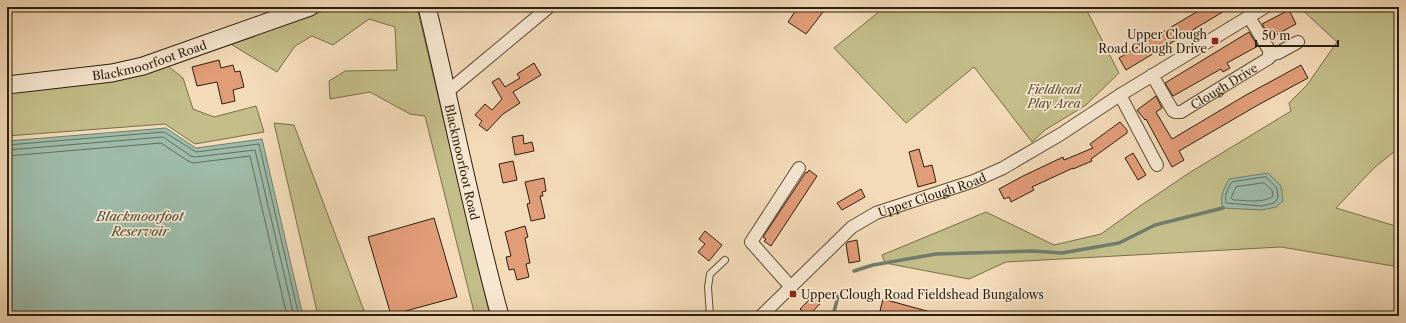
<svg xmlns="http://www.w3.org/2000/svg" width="1406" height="323" font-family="'Libre Caslon Text',serif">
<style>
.green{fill:#c3bd89;stroke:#786e4b}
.water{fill:#9dbba9;stroke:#707d6b}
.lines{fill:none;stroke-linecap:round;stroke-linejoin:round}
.shore{stroke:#646d5b;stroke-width:1}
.stream{stroke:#707d6b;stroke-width:3.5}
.building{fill:#e19c78;stroke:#2c1f0d}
.lane-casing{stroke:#5e4e38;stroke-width:8}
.street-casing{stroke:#5e4e38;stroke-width:14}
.secondary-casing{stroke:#2c1f0d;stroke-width:19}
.lane{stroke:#f7e7d1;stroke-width:6}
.street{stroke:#f7e7d1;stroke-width:12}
.secondary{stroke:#f7e7d1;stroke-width:17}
.poi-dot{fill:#8f2418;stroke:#f7e7d1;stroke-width:1.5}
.labels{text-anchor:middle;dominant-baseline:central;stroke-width:3.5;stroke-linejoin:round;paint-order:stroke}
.poi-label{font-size:12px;fill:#2c1f0d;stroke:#f7e7d1;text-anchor:end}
.street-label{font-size:12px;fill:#2c1f0d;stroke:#f7e7d1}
.park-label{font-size:12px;font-style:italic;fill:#594e32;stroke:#f7e7d1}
.water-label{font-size:13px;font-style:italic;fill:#4e4e3c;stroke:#f7e7d1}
</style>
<rect width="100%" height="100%" fill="#f3dab8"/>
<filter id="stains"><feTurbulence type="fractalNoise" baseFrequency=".005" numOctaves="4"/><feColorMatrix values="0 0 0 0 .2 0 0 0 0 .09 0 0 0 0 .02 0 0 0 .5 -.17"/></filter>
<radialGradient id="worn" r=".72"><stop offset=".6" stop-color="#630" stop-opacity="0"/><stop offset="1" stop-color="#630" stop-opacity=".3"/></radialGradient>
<path class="green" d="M335,7H417L490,316H475L425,116L410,114L370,92L330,99L329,81L345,71L397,70L395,27L369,19L333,45L312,36L295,46L277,72L229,43Z
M885,7H1085L1119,73L1086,105L1045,130L1032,142L974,67L906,123L834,48Z
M1299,7H1399V148L1375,167L1336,208L1399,227V267L1281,247L1006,262L969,279L885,263L882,255L986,212L1054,245L1101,234L1140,206L1189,173L1291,111L1289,103L1307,85L1337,42Z
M168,66L183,78L193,109L214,117L256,106L264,132L195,144L165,124L7,136V92Z
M274,123L294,125L366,316H318Z"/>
<path class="water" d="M166,128L196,148L262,139L303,316H7V141Z
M1268,173L1281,186L1283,201L1276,207L1262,210L1223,208C1219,197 1224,189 1229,179Z"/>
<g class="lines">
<path class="shore" d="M7,145L164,132L196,152L259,144L299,316
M7,150L163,137L191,156L195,157L255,150L294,316
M7,156L161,143L188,161L193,163L250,156L287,316
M1266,177L1277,188L1278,198L1274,203L1262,206L1226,203C1224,196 1228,188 1232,182Z
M1264,183L1272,190L1273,196C1264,204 1244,200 1233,200L1231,198L1236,187Z"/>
<path class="stream" d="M854,271L873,265L936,254L1031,251L1062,253L1119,243L1155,225L1223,208
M833,316L838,296"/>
</g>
<path class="building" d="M798,7H827L806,34L788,22Z
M1205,7H1231L1126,70L1119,58Z
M1289,10L1296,24L1270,38L1262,24Z
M1249,32L1258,46L1227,63L1230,68L1223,72L1221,69L1173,96L1165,83Z
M219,60L221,68L233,65L235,72L240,71L244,87L233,90L235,101L222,104L217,82L197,86L192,67Z
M534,63L541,75L513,92L520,103L503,114L487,131L479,125L482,121L475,115L485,104L492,110L502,99L492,82L499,78L505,87L520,78L517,74Z
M1301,65L1308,78L1258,105L1179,151L1184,160L1172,167L1146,119L1145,120L1137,110L1156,96L1162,108L1156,112L1172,139L1246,95Z
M1120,122L1127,130V133L1091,159L1092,161L1073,169V168L1032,187L1034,190L1011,202L1009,197L1004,199L999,189L1023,176L1063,157L1064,160L1093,148L1090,144Z
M523,135L524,144L532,142L534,151L515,155L512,137Z
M919,149L924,167L932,165L936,182L918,187L909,152Z
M1133,153L1146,175L1138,180L1125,158Z
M513,161L517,180L503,183L499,164Z
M809,170L817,176L771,246L764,241L766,239L763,237L806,172L807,173Z
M544,178L546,191L542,192L543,196H540L545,218L531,221L527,204L530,203L525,182Z
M861,189L865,197L842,210L837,203Z
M434,218L457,297L391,315L368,237Z
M525,226L528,237L525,238L530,263L526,264L529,277L517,280L514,269L509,270L506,257L511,256L505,232Z
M705,231L722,245L709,261L698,252L705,244L699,239Z
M857,240L860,261L849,263L846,244L848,242Z
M813,296L820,304L808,316L800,309Z
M883,299L934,313V316H897L880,311Z"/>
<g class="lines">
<g class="lane-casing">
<path id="lane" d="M710,316L708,287L710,274L725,260"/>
</g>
<g class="street-casing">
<g id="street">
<path d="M1269,50L1274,54L1278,53L1298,42"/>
<path id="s1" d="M1152,75L1173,111L1175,112H1181L1269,58V50L1249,17"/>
<path d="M447,92L549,7"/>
<path d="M1120,95L1157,165"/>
<path d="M791,287L751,242L799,168"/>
<path id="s2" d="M761,316L852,227L876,213L974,181L1003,168L1061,134L1120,95L1265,7"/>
</g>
</g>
<g class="secondary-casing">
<g id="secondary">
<path id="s3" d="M427,7C452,110 472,214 500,316"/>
<path id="s4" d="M7,85L112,73L143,66L310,7"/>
</g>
</g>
<use href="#lane" class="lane"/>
<use href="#street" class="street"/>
<use href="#secondary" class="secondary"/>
</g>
<g class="poi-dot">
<rect x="1211" y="37" width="8" height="8" rx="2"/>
<rect x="789" y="290" width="8" height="8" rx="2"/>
</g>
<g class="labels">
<g class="poi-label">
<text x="1207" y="34">Upper Clough<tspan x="1207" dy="14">Road Clough Drive</tspan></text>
<text x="801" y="294" text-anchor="start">Upper Clough Road Fieldshead Bungalows</text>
</g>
<g class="street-label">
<text stroke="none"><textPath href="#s4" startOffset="145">Blackmoorfoot Road</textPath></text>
<text stroke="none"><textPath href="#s1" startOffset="100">Clough Drive</textPath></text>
<text stroke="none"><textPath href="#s3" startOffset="159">Blackmoorfoot Road</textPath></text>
<text stroke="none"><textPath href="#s2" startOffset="214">Upper Clough Road</textPath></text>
</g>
<g class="park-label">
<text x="1054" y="89">Fieldhead<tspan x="1054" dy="14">Play Area</tspan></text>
</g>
<g class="water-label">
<text x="140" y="216">Blackmoorfoot<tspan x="140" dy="15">Reservoir</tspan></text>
</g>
</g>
<rect width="1406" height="323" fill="none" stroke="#f3dab8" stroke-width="24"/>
<rect x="8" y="8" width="1390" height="307" fill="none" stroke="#2c1f0d" stroke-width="2"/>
<rect x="12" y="12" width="1382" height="299" fill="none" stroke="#2c1f0d"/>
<path d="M1256 40v6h82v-6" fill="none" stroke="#2c1f0d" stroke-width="2"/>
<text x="1262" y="40" font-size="12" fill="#2c1f0d" stroke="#f7e7d1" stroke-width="3" paint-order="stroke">50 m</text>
<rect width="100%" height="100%" filter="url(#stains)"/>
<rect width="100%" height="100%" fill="url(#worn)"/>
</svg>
